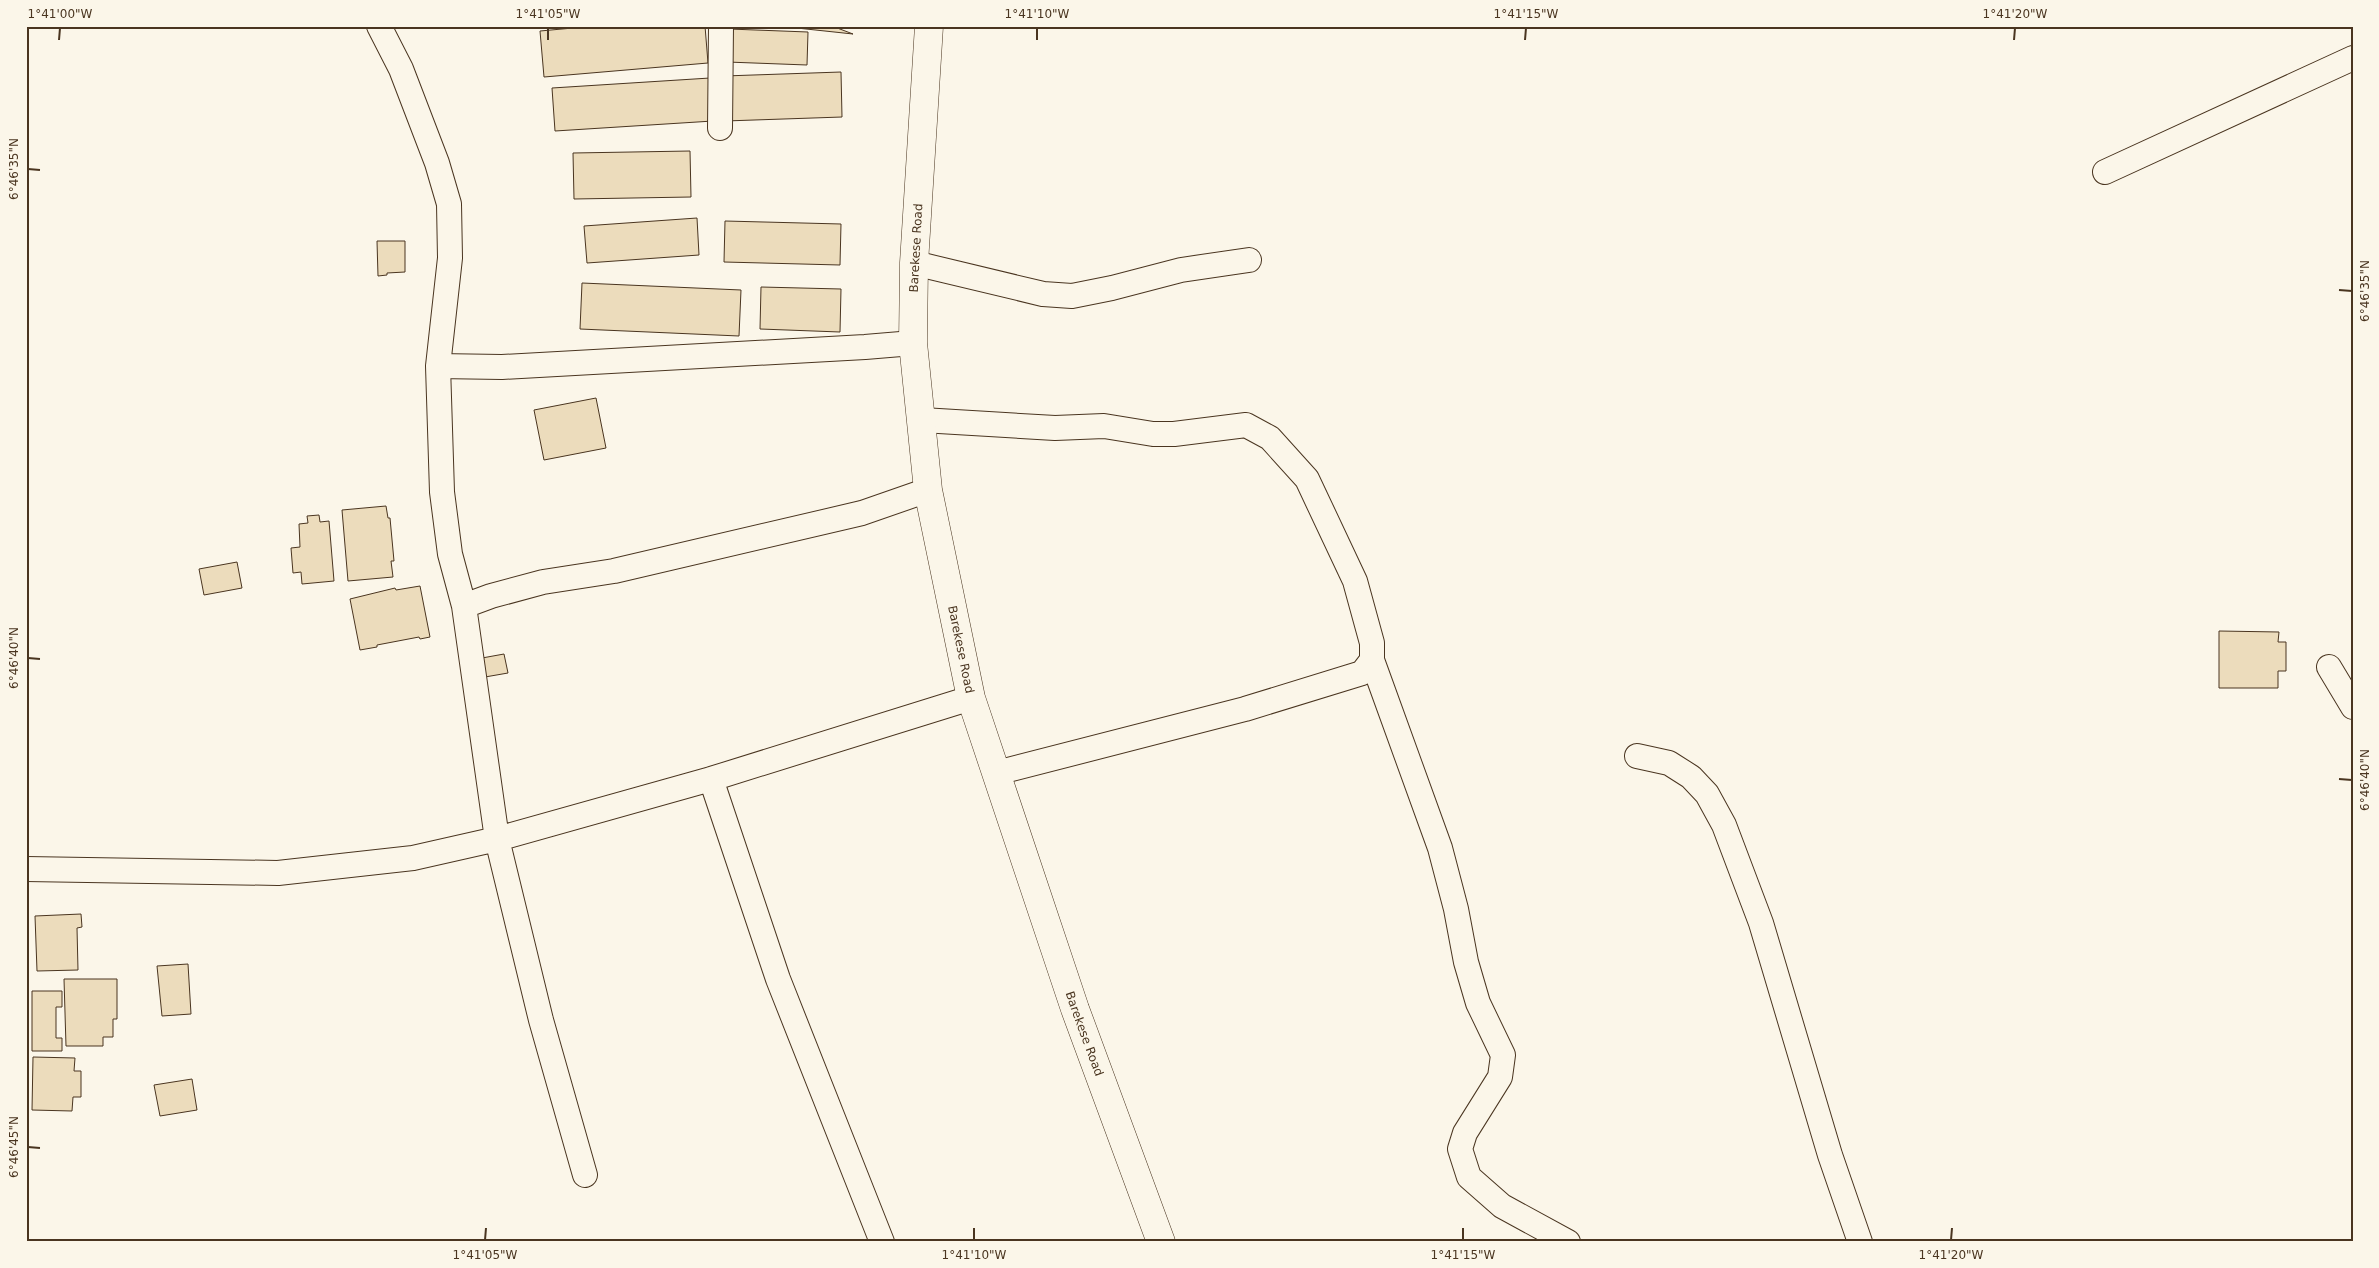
<svg xmlns="http://www.w3.org/2000/svg" width="2379" height="1268" font-family="'DejaVu Sans',sans-serif">
<style>
.building{fill:#ecdcbc;stroke:#4a3520}
.lines{fill:none;stroke-linecap:round;stroke-linejoin:round}
.minor-casing{stroke:#4a3520;stroke-width:26}
.major-casing{stroke:#4a3520;stroke-width:29}
.minor{stroke:#fbf6e9;stroke-width:24}
.major{stroke:#fbf6e9;stroke-width:28}
.ticks{fill:none;stroke:#4a3520;stroke-width:2}
.labels{text-anchor:middle;dominant-baseline:central;stroke-width:4;stroke-linejoin:round;paint-order:stroke}
.street-label{font-size:12px;fill:#4a3520;stroke:#fbf6e9}
.neatline{fill:none;stroke:#4a3520;stroke-width:2}
.ticks-label{font-size:12px;text-anchor:middle;fill:#4a3520}
</style>
<rect width="100%" height="100%" fill="#fbf6e9"/>
<path class="building" d="M595,26H705L708,63L544,77L540,31Z
M778,26H832L853,34Z
M729,29L808,32L807,65L727,62Z
M841,72L842,117L725,121L724,76Z
M710,78L713,121L555,131L552,88Z
M690,151L691,197L574,199L573,153Z
M697,218L699,255L587,263L584,226Z
M725,221L841,224L840,265L724,262Z
M377,241H405V272L387,273V275L378,276Z
M582,283L741,290L739,336L580,329Z
M761,287L841,289L840,332L760,329Z
M596,398L606,448L544,460L534,410Z
M386,506L388,518H390L394,561H391L393,577L348,581L342,510Z
M319,515L320,522L329,521L334,581L302,584L301,572L293,573L291,548L300,547L299,524L308,523L307,516Z
M237,562L242,588L204,595L199,569Z
M420,586L430,637L420,639L419,637L377,645V647L360,650L350,599L395,588L396,590Z
M2219,631L2279,632L2278,642H2286V671H2278V688H2219Z
M504,654L508,673L485,677L482,658Z
M81,914L82,927L77,928L78,970L37,971L35,916Z
M188,964L191,1014L162,1016L157,966Z
M64,979H117V1019H113V1037H103V1046H66Z
M32,991H62V1007H56V1038H62V1051H32Z
M33,1057L75,1058L74,1071H81V1097H73L72,1111L32,1110Z
M192,1079L197,1110L160,1116L154,1085Z"/>
<g class="lines">
<g class="minor-casing">
<path id="minor" d="M379,26L401,69L437,163L449,204L450,258L438,366L442,492L450,554L464,606L497,839L541,1020L585,1175
M720,128L721,26
M2105,172L2353,58
M914,263L1043,294L1072,296L1112,288L1181,270L1249,260
M438,366L502,367L865,347L913,343
M922,420L1055,428L1104,426L1153,434H1174L1246,425L1270,438L1307,479L1355,581L1372,643V660L1362,673L1245,709L996,773
M464,606L491,596L543,582L614,571L862,513L928,490
M1372,660L1440,848L1456,909L1466,962L1478,1003L1503,1055L1500,1077L1465,1133L1460,1149L1469,1177L1502,1206L1568,1242
M2329,667L2353,707
M1637,756L1669,763L1691,777L1707,794L1724,825L1761,923L1830,1155L1860,1242
M711,779L778,979L882,1242
M26,869L278,873L413,858L497,839L711,779L971,698"/>
</g>
<g class="major-casing">
<g id="major">
<path id="s1" d="M929,26L914,263L913,343L928,490L971,698L1075,1009L1161,1242"/>
</g>
</g>
<use href="#minor" class="minor"/>
<use href="#major" class="major"/>
</g>
<path class="ticks" d="M59,40L60,28M548,40V28M1037,40V28M1525,40L1526,28M2014,40L2015,28M28,169L40,170M2339,290L2352,291M28,658L40,659M2339,779L2352,780M28,1147L40,1148M485,1240L486,1228M974,1240V1228M1463,1240V1228M1951,1240L1952,1228"/>
<g class="labels">
<g class="street-label">
<text transform="translate(916 248) rotate(-87)">Barekese Road</text>
<text stroke="none"><textPath href="#s1" startOffset="628">Barekese Road</textPath></text>
<text stroke="none"><textPath href="#s1" startOffset="1032">Barekese Road</textPath></text>
</g>
</g>
<rect width="2379" height="1268" fill="none" stroke="#fbf6e9" stroke-width="55"/>
<rect x="28" y="28" width="2324" height="1212" class="neatline"/>
<g class="ticks-label">
<text x="60" y="18">1°41'00"W</text>
<text x="548" y="18">1°41'05"W</text>
<text x="1037" y="18">1°41'10"W</text>
<text x="1526" y="18">1°41'15"W</text>
<text x="2015" y="18">1°41'20"W</text>
<text transform="translate(14 169) rotate(-90)" y="4">6°46'35"N</text>
<text transform="translate(2365 291) rotate(-90)" y="4">6°46'35"N</text>
<text transform="translate(14 658) rotate(-90)" y="4">6°46'40"N</text>
<text transform="translate(2365 780) rotate(-90)" y="4">6°46'40"N</text>
<text transform="translate(14 1147) rotate(-90)" y="4">6°46'45"N</text>
<text x="485" y="1259">1°41'05"W</text>
<text x="974" y="1259">1°41'10"W</text>
<text x="1463" y="1259">1°41'15"W</text>
<text x="1951" y="1259">1°41'20"W</text>
</g>
</svg>
